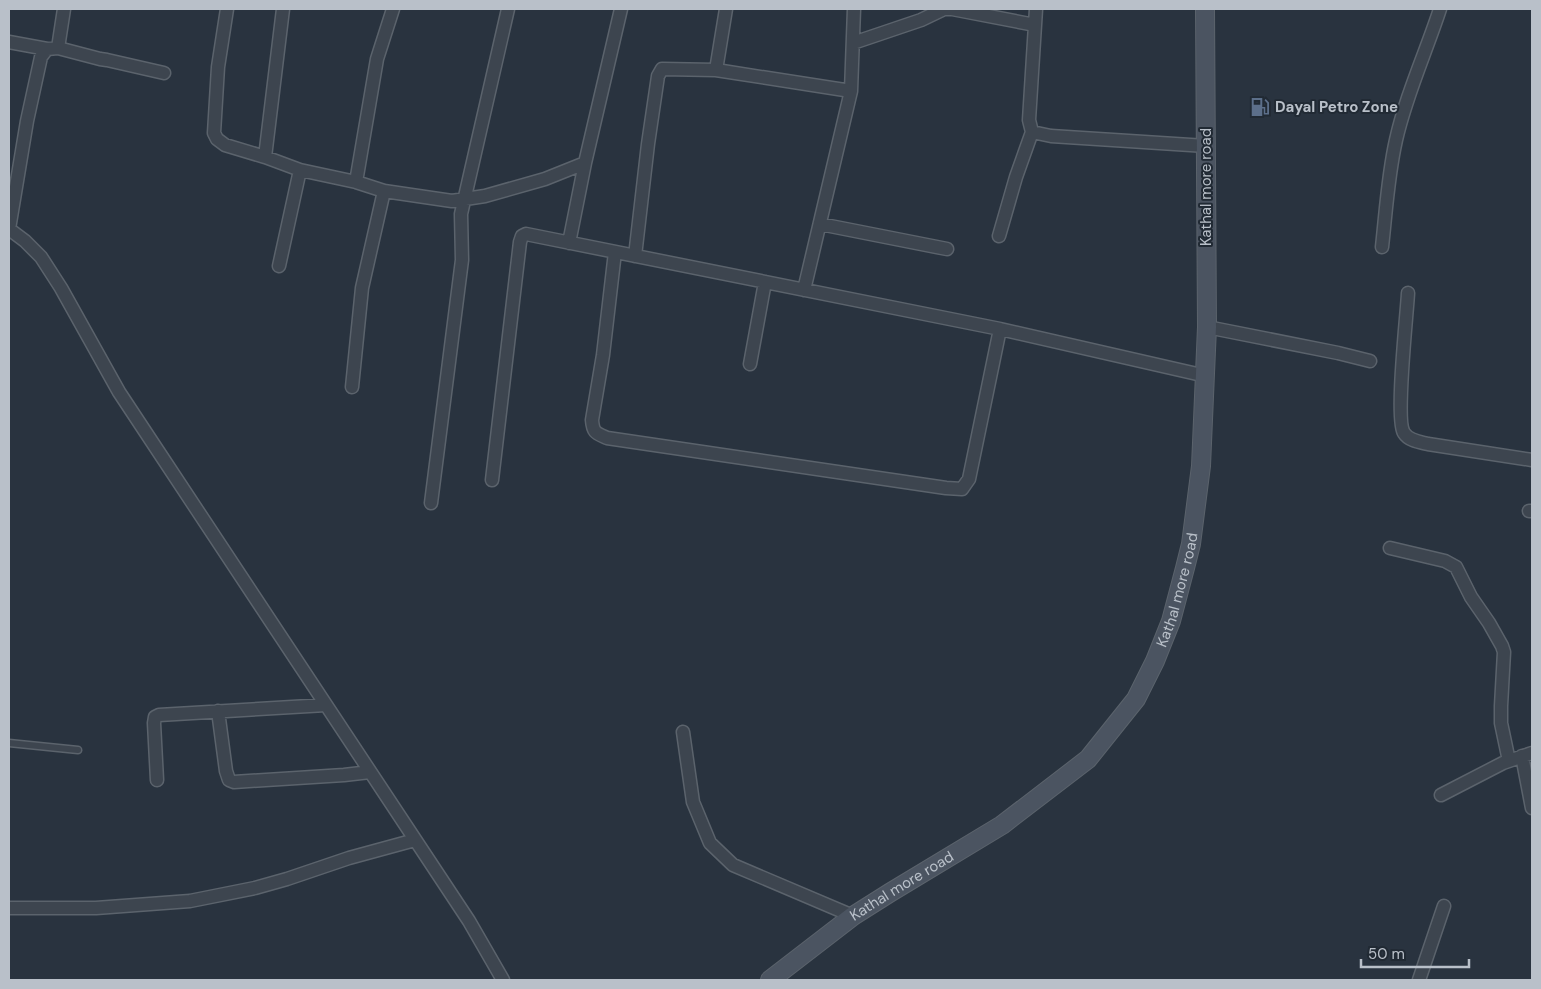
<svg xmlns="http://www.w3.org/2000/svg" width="1541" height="989" font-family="'DM Sans',sans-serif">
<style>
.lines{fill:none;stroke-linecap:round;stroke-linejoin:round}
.service-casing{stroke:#5b636c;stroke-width:9}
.minor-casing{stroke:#5b636c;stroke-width:15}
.secondary-casing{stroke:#5b636c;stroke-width:20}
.service{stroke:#3d454f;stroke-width:6}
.minor{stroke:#3d454f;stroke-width:12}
.secondary{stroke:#4b5461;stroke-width:18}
.labels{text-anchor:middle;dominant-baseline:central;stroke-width:4;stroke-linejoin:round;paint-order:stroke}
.poi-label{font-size:15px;font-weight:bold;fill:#b9c0c9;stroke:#212a34;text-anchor:start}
.street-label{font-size:15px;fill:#b9c0c9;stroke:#212a34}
</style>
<rect width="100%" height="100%" fill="#29333f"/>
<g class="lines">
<g class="service-casing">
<path id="service" d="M9,743L78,750"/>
</g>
<g class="minor-casing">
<path id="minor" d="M227,9L218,67L214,133L217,139L225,145L265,157L300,170L356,182L384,191L452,201L485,196L545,179L585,163
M726,9L716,70L851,91L804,290
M1036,9L1029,120L1032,132L1051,136L1206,146
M9,42L47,49
M853,43L921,20L944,9H952L1035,25
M58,48L100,59L107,60L164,73
M851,91L854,9
M265,157L283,9
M356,182L377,59L393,9
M820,224L947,249
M9,229L25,241L41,257L61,288L119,392L469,921L503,980
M9,229L27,121L41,57L47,49L58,48L64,9
M999,236L1016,177L1032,132
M569,243L585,163L621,9
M1382,247C1386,211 1388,175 1396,140C1406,95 1426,52 1440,9
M615,252L603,355L592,420C593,433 596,433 607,438L946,488L962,489L969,479L1000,329
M635,256L648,144L658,76L662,69L716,70
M279,266L300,170
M1408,293C1407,314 1395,420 1404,433C1409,441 1420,442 1428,444L1532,460
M1207,327L1338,353L1370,361
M750,364L765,282
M352,387L362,288L384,191
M492,480L520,242L522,236L526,234L1000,329L1206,376
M431,503L462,260L461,214L508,9
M1529,511H1532
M1390,548L1445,561L1456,567L1471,597L1489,623L1502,646L1504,652L1501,706V723L1509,761
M218,711L226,771L229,780L234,782L344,775L370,772
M683,732L693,802L710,843L733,865L853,916
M1522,756L1532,808
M157,780L154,723L155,717L159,715L326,705
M1441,795L1503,763L1532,753
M9,908H96L190,901L255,888L287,879L349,858L415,840
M1419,980L1444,906"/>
</g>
<g class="secondary-casing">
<g id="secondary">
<path id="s1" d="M770,980L853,916L891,892L1002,825L1088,759L1136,699L1155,661L1171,621L1185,568L1191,544L1201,466L1207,327L1205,9"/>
</g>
</g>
<use href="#service" class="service"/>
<use href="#minor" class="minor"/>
<use href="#secondary" class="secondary"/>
</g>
<defs>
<g id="fuel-bare" transform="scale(1.5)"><path d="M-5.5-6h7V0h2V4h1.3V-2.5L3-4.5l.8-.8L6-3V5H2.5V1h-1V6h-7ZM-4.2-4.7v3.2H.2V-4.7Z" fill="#5c6f8a" stroke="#212a34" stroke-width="2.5" paint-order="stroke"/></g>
</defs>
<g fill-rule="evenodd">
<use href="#fuel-bare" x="1260" y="107"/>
</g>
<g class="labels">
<g class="poi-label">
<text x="1275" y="107">Dayal Petro Zone</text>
</g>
<g class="street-label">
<text transform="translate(1206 187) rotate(-90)">Kathal more road</text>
<text stroke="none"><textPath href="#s1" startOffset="582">Kathal more road</textPath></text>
<text stroke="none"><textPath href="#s1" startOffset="162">Kathal more road</textPath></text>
</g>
</g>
<rect width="1541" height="989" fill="none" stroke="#b9c0c9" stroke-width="20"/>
<path d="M1361 959v8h108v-8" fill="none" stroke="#b9c0c9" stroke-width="2.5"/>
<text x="1368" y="959" font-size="15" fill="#b9c0c9" stroke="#212a34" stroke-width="4" paint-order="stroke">50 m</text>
</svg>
